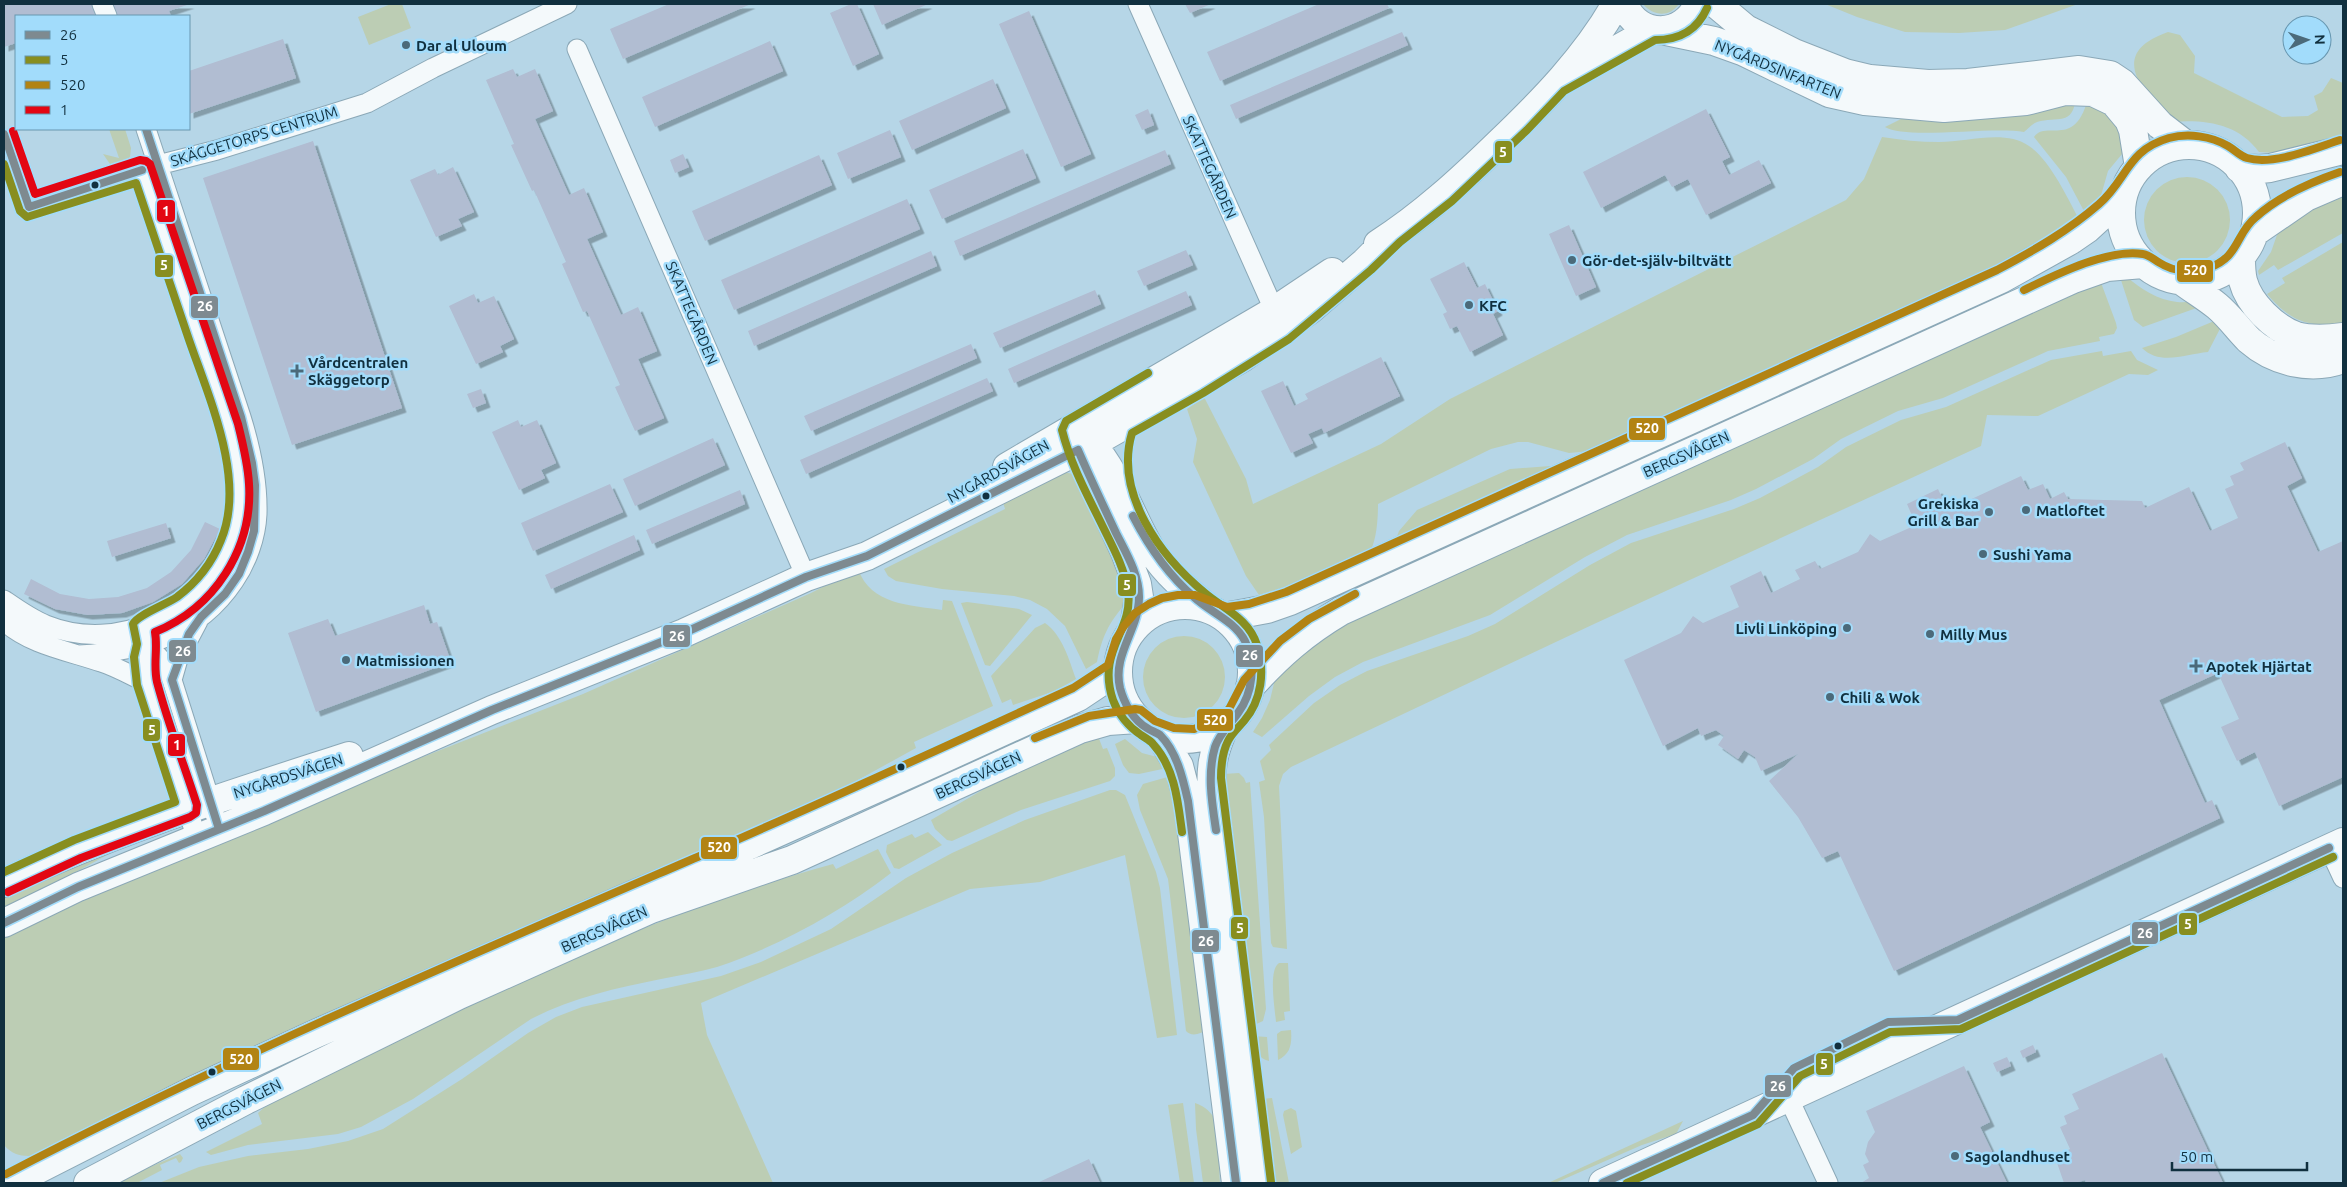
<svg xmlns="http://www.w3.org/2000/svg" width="2347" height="1187" font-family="Ubuntu,sans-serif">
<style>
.green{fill:#bccdb4}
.building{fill:#b1bdd2;filter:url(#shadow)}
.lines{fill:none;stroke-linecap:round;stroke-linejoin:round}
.street-casing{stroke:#8ba8b7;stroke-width:21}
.secondary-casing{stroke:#8ba8b7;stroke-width:30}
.street{stroke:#f4f9fb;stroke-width:19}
.secondary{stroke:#f4f9fb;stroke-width:28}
.bus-1-casing{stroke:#a2dcfb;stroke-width:11}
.bus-2-casing{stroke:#a2dcfb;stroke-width:11}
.bus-3-casing{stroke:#a2dcfb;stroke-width:11}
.bus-4-casing{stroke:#a2dcfb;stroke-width:11}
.bus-1{stroke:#7e8a90;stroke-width:8}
.bus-2{stroke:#888e20;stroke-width:8}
.bus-3{stroke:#b28313;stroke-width:8}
.bus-4{stroke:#e30613;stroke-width:8}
.poi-dot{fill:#4b6a7a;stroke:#a2dcfb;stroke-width:2}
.bus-dot{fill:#11303f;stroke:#a2dcfb;stroke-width:2}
.labels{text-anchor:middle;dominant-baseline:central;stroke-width:5;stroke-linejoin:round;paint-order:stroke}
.poi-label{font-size:15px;font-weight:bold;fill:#11303f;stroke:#a2dcfb;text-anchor:start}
.street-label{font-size:15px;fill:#11303f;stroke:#a2dcfb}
.line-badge{stroke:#a2dcfb;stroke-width:2}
.badge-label{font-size:14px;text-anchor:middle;font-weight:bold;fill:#fff}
</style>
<defs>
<filter id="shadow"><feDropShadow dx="4.5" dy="4.5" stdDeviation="0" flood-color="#0004"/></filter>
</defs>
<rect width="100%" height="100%" fill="#b6d6e7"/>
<path class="green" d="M391,4H402L411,28L369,45L358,17Z
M1643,4H1679C1669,18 1653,16 1643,4Z
M1825,4H2078L2005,30L1959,33L1905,32L1857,17Z
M2168,32L2180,35L2195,56L2194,73L2282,117L2308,116L2318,110L2314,96L2322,92L2331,78L2343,83V134L2276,153L2259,152C2238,123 2204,119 2170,122C2143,90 2106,54 2168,32Z
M2076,97C2073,127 2057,116 2037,122C2032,124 2028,129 2024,132C1992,126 1906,140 1885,127L1903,118Z
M2088,98L2111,111L2127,148L2108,171L2100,199L2085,213L2066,177L2034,137C2046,119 2075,150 2088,98Z
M109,129H125L131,148L130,157L119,164H110L103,154L119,158Z
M1882,137C1901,140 1920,142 1939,142C1967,142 2005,129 2029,146C2050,160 2067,197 2079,219L2027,251L1589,451L1569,453L1528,442H1518L1491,449L1378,504C1378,517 1377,537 1371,550C1363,565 1279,590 1259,595L1246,576L1193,462L1197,439L1187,409L1204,397L1246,479L1253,504L1381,444L1450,399L1846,200L1864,179Z
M2144 220a43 43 0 1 1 86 0a43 43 0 1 1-86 0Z
M2343,197V233L2278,270L2274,265L2259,275L2258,271L2271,252L2278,232L2311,210Z
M2343,242V326C2306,325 2292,323 2267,294L2285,283L2282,278Z
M2120,277H2127C2141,289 2158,300 2177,302C2187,303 2196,300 2205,305L2143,327L2134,320Z
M2100,280L2116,323L2117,328L2114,334L2099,337L2100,341L2048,351L1943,398L1898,411L1841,439L1813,459L1756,489L1731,500L1627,535L1585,557L1490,615L1363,662L1335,677L1309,696L1262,737L1253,732L1262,718L1270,700L1275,679L1296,655L1353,619Z
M2219,319L2223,323L2208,352C2186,354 2160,366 2142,348L2176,337Z
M2102,351L2103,356L2131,351L2137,360L2158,370L2148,375L2129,374L2038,416L1987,415L1981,446L1594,624L1291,767L1283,774L1279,786L1287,949L1273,947L1271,943L1264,817L1259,782L1265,780L1260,761L1271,750L1269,745L1314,703L1340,685L1367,671L1468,636L1495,624L1590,565L1631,543L1734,509L1760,498L1818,467L1846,447L1901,420L1946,407L2051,360Z
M1550,466L1551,468L1396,539L1399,531L1417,510L1510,469Z
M1059,471L1073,474L1082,483C1099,521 1124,561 1125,604C1108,624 1102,637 1097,662L1086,669L1065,626L1047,609L1030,600L1014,596L942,589L896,581L888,576L884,569L1005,509L1003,502Z
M858,569C871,605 910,605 942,610L943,600L952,601L993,706L914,742L916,748L818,802L41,1155C26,1157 14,1157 4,1145V935L211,840L583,694L811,593Z
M967,602L1019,609L1032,615L990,666L985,665L961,603Z
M1045,623C1063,636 1069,660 1076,679L1055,691L1013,705L1011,699L1002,703L991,676L1035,628Z
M1143 677a41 41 0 1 1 82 0a41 41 0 1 1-82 0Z
M1098,736L1103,749L1107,748L1115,768V776L1110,781L1021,810L952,841L947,840L935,829L931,820L1008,775L1052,754Z
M1125,739L1142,753L1161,758L1167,768L1139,774L1129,773L1123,765L1115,744Z
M1239,773L1244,778L1246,783L1250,782L1266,1009L1263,1021L1252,1026L1221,787L1223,774Z
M1171,776L1206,1030C1201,1034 1191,1037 1186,1031L1168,879L1140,810L1137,795L1143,784Z
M1110,790H1116L1125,795L1156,872L1160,888L1177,1035L1157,1038L1125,855L1040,882L970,889L701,1003L707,1035L773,1183H159L199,1167L248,1156L308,1149L348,1141L383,1129L462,1079L528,1033L556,1017L582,1007L721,976L761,962L831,929L906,878L952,853L1025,820Z
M928,832L942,845L899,869L894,868L886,852L887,845L912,834L915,838Z
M122,847L4,911V894Z
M878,849L891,873C839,913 779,946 717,967C699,972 680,975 661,979C616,988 572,998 531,1019L413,1099L361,1127L338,1134L248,1145L211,1155L206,1152L262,1124L258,1113L270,1102C452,1010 636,919 833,864L836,869Z
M1279,963H1288L1290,1011L1284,1012L1285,1020L1276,1022C1275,1009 1268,970 1279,963Z
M1291,1030C1292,1043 1291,1054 1278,1060L1277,1034L1281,1031Z
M1253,1036L1267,1037L1269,1061C1256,1058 1256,1047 1253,1036Z
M1272,1098L1289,1183H1273L1262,1099Z
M1183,1103L1194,1183H1180L1168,1105Z
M1195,1103C1230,1115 1217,1155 1220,1183H1203L1196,1129Z
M1291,1108L1296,1111L1302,1147L1291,1154L1283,1115L1284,1111Z
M1683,1121L1676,1134L1642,1145L1555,1183H1548Z
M180,1154L183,1158L181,1162L179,1163L176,1158L160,1165L162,1170L137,1183H113Z"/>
<path class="building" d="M4,4H93L97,16H16V43L4,47Z
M112,4H190L169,11L171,16H116Z
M669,4H751L623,59L610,29Z
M851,4H857L879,54L853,66L830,13Z
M873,4H928L882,25Z
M1185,4H1211L1190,13Z
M1319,4H1387L1389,8L1220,81L1207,52Z
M1029,11L1091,154L1061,167L999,24Z
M1402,32L1408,45L1236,119L1230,105Z
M283,39L296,78L189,114V71Z
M770,41L783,71L655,127L642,97Z
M513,69L517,77L535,69L553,111L535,119L569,195L584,188L603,232L587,239L621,315L638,307L657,351L638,359L664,418L635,431L615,387L620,385L587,311L583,312L562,264L566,262L534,190L532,191L511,145L514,144L486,80Z
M993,79L1006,108L912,150L899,121Z
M1148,109L1154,125L1142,130L1135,115Z
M1706,109L1730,157L1722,161L1729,175L1759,160L1771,183L1706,215L1688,179L1672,187L1665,175L1601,208L1583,172Z
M890,130L901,157L848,179L837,153Z
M313,141L402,408L292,445L203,178Z
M1023,149L1036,178L942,219L929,190Z
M1165,150L1171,164L960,256L954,241Z
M683,154L689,167L675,173L670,160Z
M819,155L832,185L705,241L692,211Z
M453,167L474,212L458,219L462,226L436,237L410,180L435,169L438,175Z
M907,199L920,229L734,310L721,280Z
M1569,225L1596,287L1576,296L1549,234Z
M1186,250L1193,265L1144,286L1137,271Z
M931,251L937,266L754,346L748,331Z
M1464,262L1477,288L1485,284L1498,311L1493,314L1503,335L1470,352L1457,326L1450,329L1443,314L1447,312L1430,279Z
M1095,290L1101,304L1000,348L993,333Z
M1186,291L1192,305L1014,383L1008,369Z
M474,294L478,303L494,296L514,339L500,346L503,352L476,364L449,306Z
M971,344L977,358L811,431L804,416Z
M1381,357L1400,396L1324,433L1322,428L1308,434L1313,443L1291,453L1261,391L1283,381L1294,406L1308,399L1305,394Z
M987,378L993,391L806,474L800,460Z
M481,389L486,403L473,408L467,394Z
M518,420L521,427L537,420L556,463L541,470L545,478L519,490L492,432Z
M713,438L725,465L635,506L623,479Z
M2285,442L2302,478L2287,486L2318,552L2343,541V777L2279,806L2255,752L2237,761L2221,727L2239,719L2218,673L2159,700L2205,803L2212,800L2220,818L1894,971L1838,851L1822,858L1798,817L1769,781L1798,754L1761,771L1755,757L1744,750L1738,759L1718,745L1724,736L1716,730L1701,736L1698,728L1663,746L1624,660L1681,633L1693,616L1703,623L1739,607L1730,586L1761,571L1771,593L1800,579L1795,570L1815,561L1820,569L1858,552L1870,534L1880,541L1916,525L1907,504L1938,489L1948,510L2021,476L2028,490L2043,484L2050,499L2064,492L2068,499L2142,501L2145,508L2189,487L2210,531L2238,518L2225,489L2234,485L2230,476L2244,470L2240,463Z
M610,484L623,512L533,551L521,523Z
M740,490L745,504L652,544L646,530Z
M205,522L220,529L204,559L182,584L153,602L122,613L88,615L55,609L24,594L31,579L60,594L89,599L118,597L147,588L171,572L191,550Z
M166,523L171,538L112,557L107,541Z
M634,535L640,550L551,589L545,575Z
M424,605L430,624L437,622L451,662L316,712L288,633L328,619L335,636Z
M2033,1045L2036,1052L2023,1058L2020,1051Z
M2162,1053L2223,1183H2086L2085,1180L2075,1183H2064L2055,1157L2070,1149L2060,1127L2067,1124L2064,1116L2079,1109L2072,1094Z
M2007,1057L2011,1066L1997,1072L1993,1063Z
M1964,1066L1990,1122L1980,1127L2007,1183H1861L1869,1178L1863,1165L1869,1162L1865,1154L1868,1142L1875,1132L1866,1111Z
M1089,1159L1100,1183H1037Z"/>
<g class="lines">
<g class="street-casing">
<path id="street" d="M102,4L107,16
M1138,4L1279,321
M577,49L806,577
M158,165L217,150L367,103L433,68L567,4
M4,600C17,609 31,619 46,625C118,654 203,613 232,543C244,514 241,482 235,453L142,170
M4,621C30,645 69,651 101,662C117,667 132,676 147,683
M145,635C147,644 144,650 144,659C143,667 145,675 147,683L197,839
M147,644L165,664L172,680L214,813
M79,655C142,651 197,636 234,581C247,562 256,537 257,514C258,480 251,449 241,417L146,129
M172,680L178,659L198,621
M2329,848L2343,878
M1789,1099L1828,1183"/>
</g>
<g class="secondary-casing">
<path id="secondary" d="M1624,4C1638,40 1684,38 1698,4
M1716,4L1746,29L1794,53L1845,73L1870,79L1928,84L1968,83L2079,70L2110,75L2122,83L2160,125L2186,145
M1666,31L1714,41L1742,51L1829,93L1865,101L1944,108L2026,101L2065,91L2093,92L2114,102L2129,120L2133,130L2139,167
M1570,76L1652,30
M2121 213a68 68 0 1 1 136 0a68 68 0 1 1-136 0Z
M2239,168L2260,169L2270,168L2343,150
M2255,232L2306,197L2343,181
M1378,244C1422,216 1461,180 1498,144C1542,102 1586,57 1616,4
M2241,257C2241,265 2241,273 2243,281C2249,304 2274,328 2296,336C2311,340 2328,339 2343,337
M2182,281C2194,290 2206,297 2217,306C2229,316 2238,329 2249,340C2274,362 2311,371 2343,359
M1077,433C1082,437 1088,441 1092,445C1117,472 1132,519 1151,550C1166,573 1187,591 1208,608
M1077,447L1125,552L1137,584L1139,597L1134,627
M1007,467L1274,311L1332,272
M1118 672a67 67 0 1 1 134 0a67 67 0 1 1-134 0Z
M1224,617L1267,609L1290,601L2001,279L2071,240L2087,229L2123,196
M1250,687C1279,655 1304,633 1341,611L2073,279L2107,267L2143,264
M1225,726C1212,754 1210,769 1212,800L1261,1183
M1159,734L1179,766L1188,801L1236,1183
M4,883C115,830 232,794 349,756
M4,923L78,887L264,811L492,710L684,633L806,577L867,556L1091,444L1242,358L1311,309L1365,262L1393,234
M11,1183L192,1091L315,1034L635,894L705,865L940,760L1078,697L1117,671
M88,1183L246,1100L459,995L651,909L792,860L1080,729L1108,721L1137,719
M1603,1183L2343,842"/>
</g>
<use href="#street" class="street"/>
<use href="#secondary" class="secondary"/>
<g class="bus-1-casing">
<path id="bus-1" d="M146,129L241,417L252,463L255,485L254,531L248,552L239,574L225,594L201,617L189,634L172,680L219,829
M4,134L29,207L142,170
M1133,516C1149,547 1167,574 1194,597C1210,612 1235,621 1245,641C1256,664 1253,693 1238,713C1230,725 1219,734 1215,747C1207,774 1212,803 1216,830
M4,923L78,887L264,811L492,710L684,633L806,577L867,556L1078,450C1090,478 1103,505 1116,533C1126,553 1139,574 1139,597C1139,630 1112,654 1120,688C1124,703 1133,720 1147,728C1151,731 1156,732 1160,735C1177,752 1183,779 1188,801L1236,1183
M1603,1183L1753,1115L1794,1068L1888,1022L1958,1020L2329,848"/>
</g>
<g class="bus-2-casing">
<path id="bus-2" d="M4,164L20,211L27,217L136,183C153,233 170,284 187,334C207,394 247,478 221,540C212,563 197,582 177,597C167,604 137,615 133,624L137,644L134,657L137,685L175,802L74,840L4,872
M1148,373L1066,421L1062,430C1071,466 1089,498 1105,531C1114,549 1125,570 1128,591C1134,631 1096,650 1113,700C1118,714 1129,727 1141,735C1145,738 1150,740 1153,744C1175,768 1178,802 1182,832
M1271,1182L1221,778C1221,766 1222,753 1228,741C1232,733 1238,728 1244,721C1262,700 1265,671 1257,645C1249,619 1224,609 1205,593C1160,556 1114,493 1132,433L1203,393L1289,339L1371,270L1400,242L1452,201L1527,130L1564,91L1655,40C1679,40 1697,31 1707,8
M1627,1183L1758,1124L1800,1076L1890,1032L1961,1029L2333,857"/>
</g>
<g class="bus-3-casing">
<path id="bus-3" d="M2024,290C2055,275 2109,248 2143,254C2150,255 2154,260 2160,263C2174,272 2192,273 2208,268C2240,257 2235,234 2256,217C2279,196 2311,182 2340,172
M1035,738L1089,716L1135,709L1141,710L1155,721L1174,728L1194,729L1212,722L1229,709L1244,680L1280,641L1309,619L1355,594
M6,1174C233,1056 468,956 702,855C827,801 950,744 1073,688L1108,665L1116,639L1124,626L1135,613L1149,604L1162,598L1178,595H1195L1227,607L1249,604L1286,592L1997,270C2033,251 2068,231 2099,204C2127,180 2127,150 2169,138C2188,133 2211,136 2228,146C2235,150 2240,156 2247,158C2273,166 2315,148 2340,140"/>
</g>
<g class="bus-4-casing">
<path id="bus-4" d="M8,892L81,858L190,817L196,813L197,805C184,764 168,724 157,682C153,665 158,649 155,632C214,608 253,549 249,484C248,464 243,444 238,424L150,164L146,161L140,160L35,194L13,131"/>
</g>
<use href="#bus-1" class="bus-1"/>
<use href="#bus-2" class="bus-2"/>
<use href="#bus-3" class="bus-3"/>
<use href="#bus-4" class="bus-4"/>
</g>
<g class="poi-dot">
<circle cx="406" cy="45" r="5"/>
<circle cx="1572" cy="260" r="5"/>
<circle cx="1469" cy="305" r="5"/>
<path d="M294.5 363.5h5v5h5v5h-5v5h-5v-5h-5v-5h5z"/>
<circle cx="2026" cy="510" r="5"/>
<circle cx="1989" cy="512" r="5"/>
<circle cx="1983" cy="554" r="5"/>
<circle cx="1847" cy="628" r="5"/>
<circle cx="1930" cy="634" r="5"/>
<circle cx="346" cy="660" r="5"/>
<path d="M2193.5 658.5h5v5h5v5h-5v5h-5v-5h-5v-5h5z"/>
<circle cx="1830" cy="697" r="5"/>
<circle cx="1955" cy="1156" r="5"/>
</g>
<g class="bus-dot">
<circle cx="95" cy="185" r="4.5"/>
<circle cx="986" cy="496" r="4.5"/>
<circle cx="901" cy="767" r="4.5"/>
<circle cx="1838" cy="1046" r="4.5"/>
<circle cx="212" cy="1072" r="4.5"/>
</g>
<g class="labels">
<g class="poi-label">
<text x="416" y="45">Dar al Uloum</text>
<text x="1582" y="260">Gör-det-själv-biltvätt</text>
<text x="1479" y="305">KFC</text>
<text x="308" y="362">Vårdcentralen<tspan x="308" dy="17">Skäggetorp</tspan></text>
<text x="1979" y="503" text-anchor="end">Grekiska<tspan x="1979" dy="17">Grill &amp; Bar</tspan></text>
<text x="2036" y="510">Matloftet</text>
<text x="1993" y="554">Sushi Yama</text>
<text x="1837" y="628" text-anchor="end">Livli Linköping</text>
<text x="1940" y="634">Milly Mus</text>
<text x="356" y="660">Matmissionen</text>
<text x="2206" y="666">Apotek Hjärtat</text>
<text x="1840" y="697">Chili &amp; Wok</text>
<text x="1965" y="1156">Sagolandhuset</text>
</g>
<g class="street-label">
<text transform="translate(1778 69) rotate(22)">NYGÅRDSINFARTEN</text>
<text transform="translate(254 136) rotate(-17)">SKÄGGETORPS CENTRUM</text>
<text transform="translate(1210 167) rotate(66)">SKATTEGÅRDEN</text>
<text transform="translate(692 313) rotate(67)">SKATTEGÅRDEN</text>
<text transform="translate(1686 454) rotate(-24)">BERGSVÄGEN</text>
<text transform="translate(998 471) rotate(-29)">NYGÅRDSVÄGEN</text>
<text transform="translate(978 775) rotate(-25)">BERGSVÄGEN</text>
<text transform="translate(288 776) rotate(-18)">NYGÅRDSVÄGEN</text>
<text transform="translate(604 929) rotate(-24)">BERGSVÄGEN</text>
<text transform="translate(239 1104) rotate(-27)">BERGSVÄGEN</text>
</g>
</g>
<g class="line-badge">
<rect x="1494" y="140" width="19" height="24" rx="5" fill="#888e20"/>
<rect x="156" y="199" width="20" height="24" rx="5" fill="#e30613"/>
<rect x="154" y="254" width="20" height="24" rx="5" fill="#888e20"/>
<rect x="2176" y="259" width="38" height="24" rx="5" fill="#b28313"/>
<rect x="190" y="295" width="29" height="24" rx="5" fill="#7e8a90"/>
<rect x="1628" y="417" width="38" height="24" rx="5" fill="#b28313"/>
<rect x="1117" y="573" width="20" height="24" rx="5" fill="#888e20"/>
<rect x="662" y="624" width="29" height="24" rx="5" fill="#7e8a90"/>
<rect x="168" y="639" width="29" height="24" rx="5" fill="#7e8a90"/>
<rect x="1235" y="644" width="29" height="24" rx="5" fill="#7e8a90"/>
<rect x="1196" y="708" width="38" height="24" rx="5" fill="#b28313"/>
<rect x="142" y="718" width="19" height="24" rx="5" fill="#888e20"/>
<rect x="167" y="733" width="19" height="24" rx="5" fill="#e30613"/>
<rect x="700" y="836" width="38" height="24" rx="5" fill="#b28313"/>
<rect x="2178" y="912" width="20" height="24" rx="5" fill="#888e20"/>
<rect x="1230" y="916" width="19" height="24" rx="5" fill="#888e20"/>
<rect x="2131" y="921" width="28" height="24" rx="5" fill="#7e8a90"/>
<rect x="1191" y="929" width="29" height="24" rx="5" fill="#7e8a90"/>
<rect x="222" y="1047" width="38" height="24" rx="5" fill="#b28313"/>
<rect x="1815" y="1052" width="19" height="24" rx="5" fill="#888e20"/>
<rect x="1764" y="1074" width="28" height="24" rx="5" fill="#7e8a90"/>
</g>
<g class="badge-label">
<text x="1503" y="157">5</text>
<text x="166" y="216">1</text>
<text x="164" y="270">5</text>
<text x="2195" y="275">520</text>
<text x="205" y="311">26</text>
<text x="1647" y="433">520</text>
<text x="1127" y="590">5</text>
<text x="677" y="641">26</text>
<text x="183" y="656">26</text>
<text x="1250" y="660">26</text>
<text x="1215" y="725">520</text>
<text x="152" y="735">5</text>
<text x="177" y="750">1</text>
<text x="719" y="852">520</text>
<text x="2188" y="929">5</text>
<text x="1240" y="933">5</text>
<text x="2145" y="938">26</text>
<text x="1206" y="946">26</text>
<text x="241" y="1064">520</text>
<text x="1824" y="1069">5</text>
<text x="1778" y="1091">26</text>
</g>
<rect width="2347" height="1187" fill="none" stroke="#11303f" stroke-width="10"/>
<rect x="15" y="15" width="175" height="115" fill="#a2dcfb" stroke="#6897b0"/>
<rect x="25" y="31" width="25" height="8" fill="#7e8a90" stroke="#6897b0"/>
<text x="60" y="40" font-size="15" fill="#11303f">26</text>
<rect x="25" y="56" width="25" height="8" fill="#888e20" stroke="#6897b0"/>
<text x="60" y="65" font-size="15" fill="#11303f">5</text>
<rect x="25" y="81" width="25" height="8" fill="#b28313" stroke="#6897b0"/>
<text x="60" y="90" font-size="15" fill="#11303f">520</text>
<rect x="25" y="106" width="25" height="8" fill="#e30613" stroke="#6897b0"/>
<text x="60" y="115" font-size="15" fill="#11303f">1</text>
<g transform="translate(2307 40) rotate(88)"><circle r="24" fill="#a2dcfb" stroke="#6897b0"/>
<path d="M0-4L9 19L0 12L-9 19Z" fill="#4b6a7a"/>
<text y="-8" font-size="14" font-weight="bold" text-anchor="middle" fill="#11303f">N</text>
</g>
<path d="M2172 1162v8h135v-8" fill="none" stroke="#11303f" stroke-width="2.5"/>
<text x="2180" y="1162" font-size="15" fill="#11303f" stroke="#a2dcfb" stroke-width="4" paint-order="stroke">50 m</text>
</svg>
